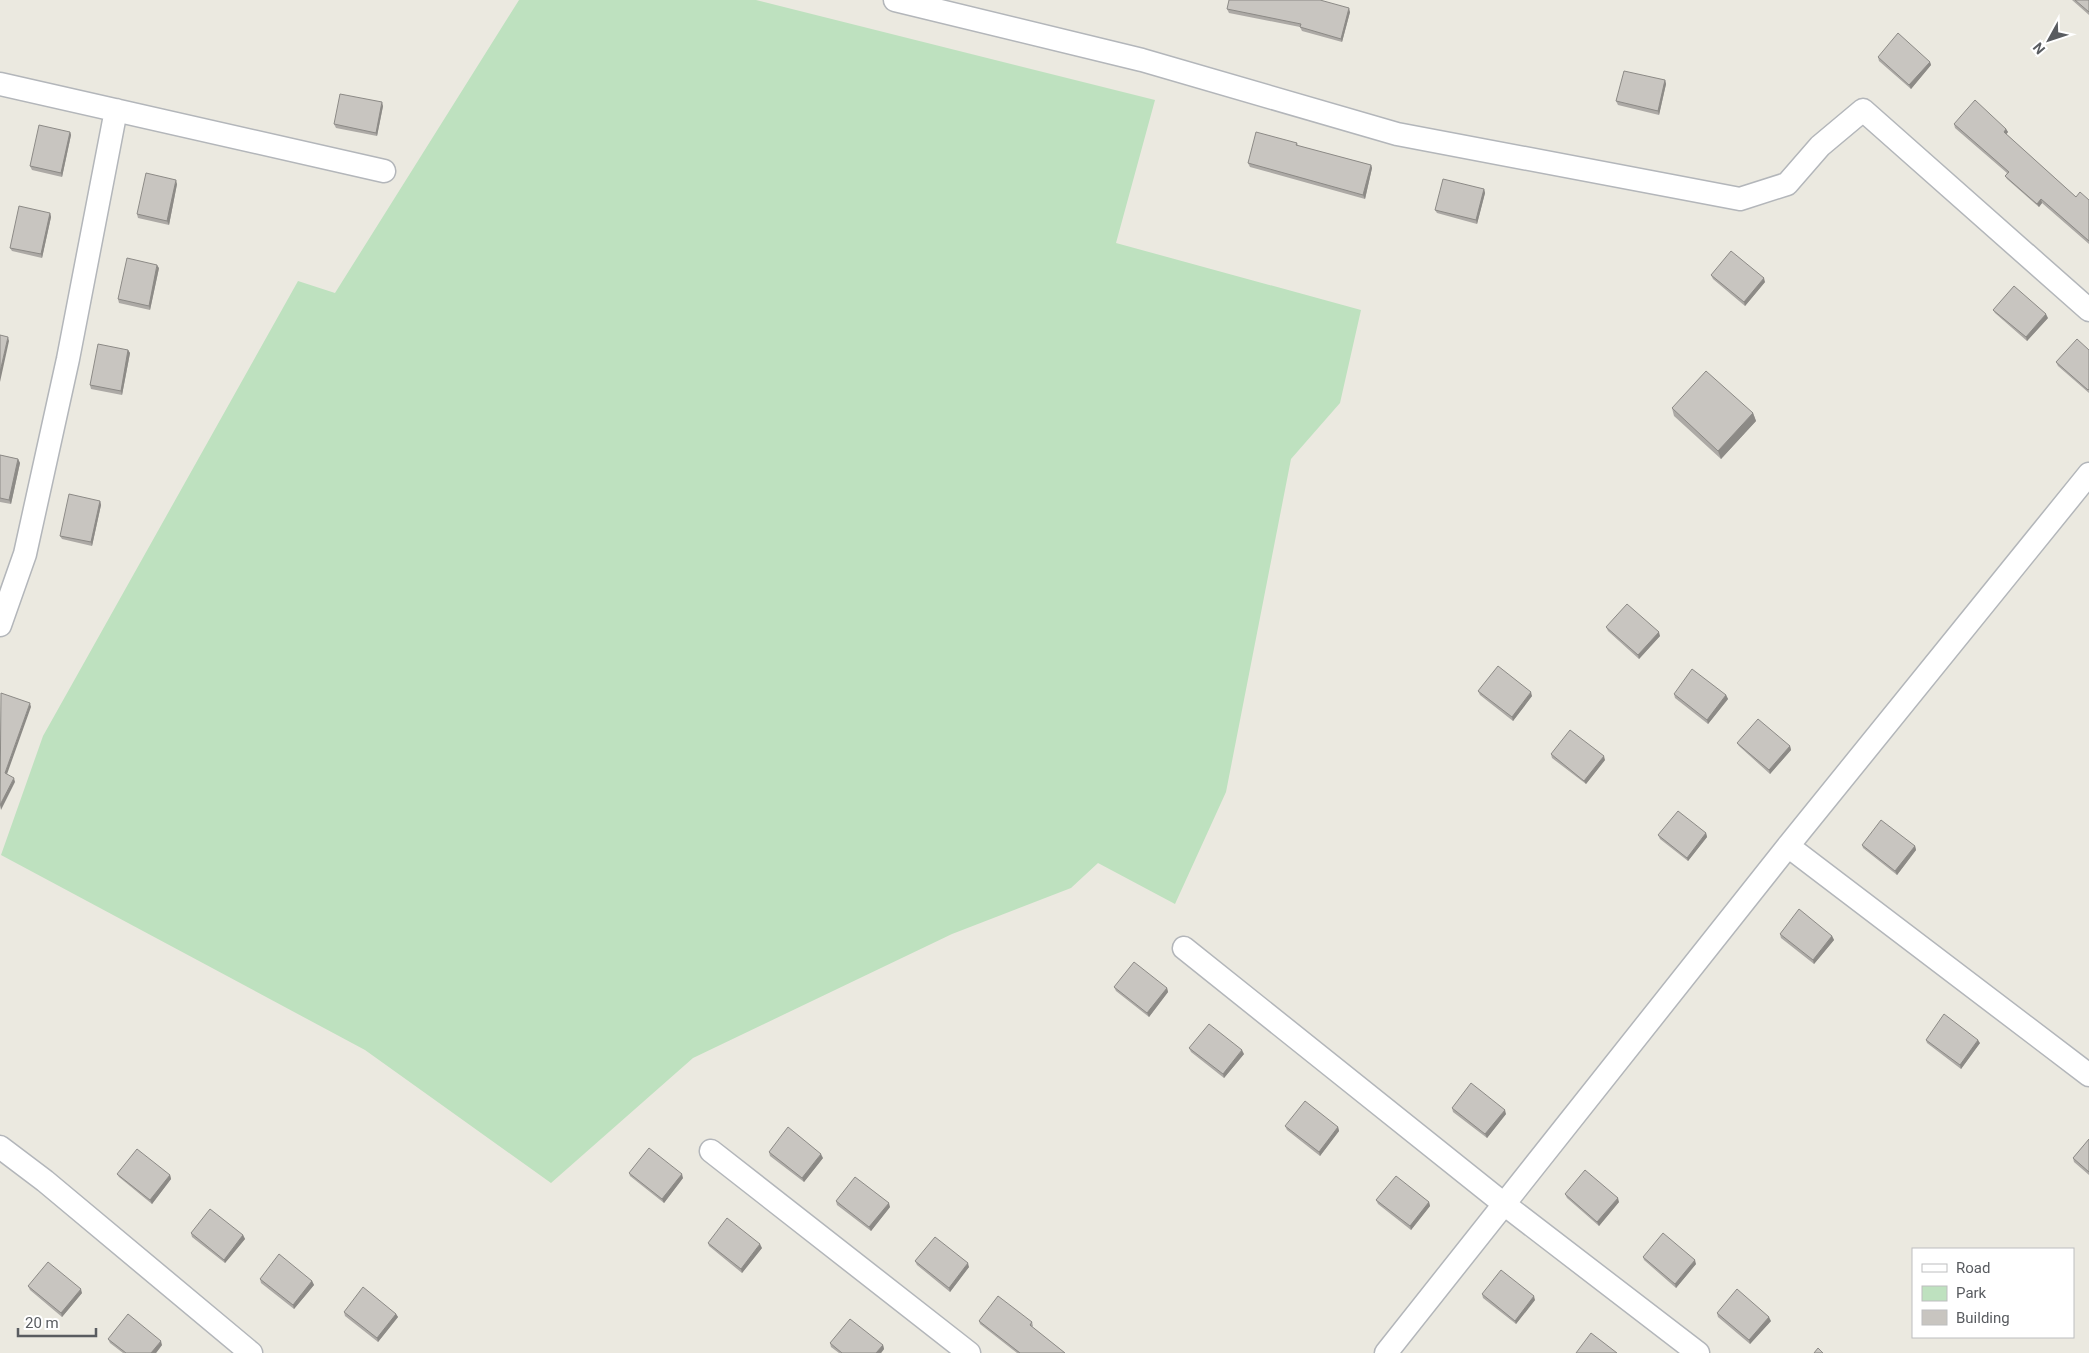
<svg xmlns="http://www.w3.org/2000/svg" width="2089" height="1353" font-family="Roboto,sans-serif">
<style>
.green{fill:#bee1bf}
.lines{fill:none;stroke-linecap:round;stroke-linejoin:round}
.minor-casing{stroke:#b3b6ba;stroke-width:25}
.minor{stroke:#fff;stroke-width:22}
.wall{fill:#aca9a5}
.shaded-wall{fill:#8c8a86}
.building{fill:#c8c5c0;stroke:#8c8a86}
</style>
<rect width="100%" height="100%" fill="#ebe9e0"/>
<path class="green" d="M519,0H756L1155,100L1116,243L1361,310L1340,403L1291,459L1226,792L1175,904L1098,863L1071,888L952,934L693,1058L551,1183L365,1050L1,855L43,736L298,281L335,293Z"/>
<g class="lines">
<g class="minor-casing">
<path id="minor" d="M895,0L1142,60L1397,134L1740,199L1787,184L1820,146L1863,110L2089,310
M0,84L384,171
M0,625L25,554L68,359L116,110
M1788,846L2089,1075
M1184,948L1504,1204L1698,1353
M0,1147L45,1181L251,1353
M711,1151L969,1353
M1386,1353L1788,846L2089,474"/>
</g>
<use href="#minor" class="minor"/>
</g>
<path class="wall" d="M2072,0H2089V15Z
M1227,9L1350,12L1342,42L1302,31L1300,27L1229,13Z
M1878,57L1930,62L1931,65L1911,89L1879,61Z
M1665,80L1666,84L1659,115L1618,105L1616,101Z
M383,106L377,136L336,128L334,124Z
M1954,124L2006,129L2008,132L2006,134L2076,197L2089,200V244L2042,203L2039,207L2007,179L2005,176L2007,173L1955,128Z
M70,132L71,135L62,177L32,170L30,166Z
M1297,143L1298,146L1371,165L1372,168L1365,199L1250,167L1248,163Z
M177,184L169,225L138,218L137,214Z
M1484,189L1485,193L1477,224L1437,213L1435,210Z
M50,213L51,217L42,258L12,251L10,248Z
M159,268L150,310L119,303L118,299Z
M1711,275L1765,282L1745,306L1713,279Z
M1993,310L2048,318L2027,341L1995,313Z
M128,350L130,353L122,395L91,389L90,385Z
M2089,350V393L2058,366L2056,362Z
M1672,408L1753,413L1756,421L1721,459L1674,416Z
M0,455L18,459L20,463L11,504L0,502Z
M100,501L101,505L92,546L62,539L60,536Z
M1606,627L1660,636L1639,659L1608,631Z
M1478,691L1532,696L1513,721L1480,695Z
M1674,694L1726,695L1728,699L1708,724L1675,698Z
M1737,743L1790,746L1791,750L1770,774L1739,746Z
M1551,754L1605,760L1586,784L1552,758Z
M1706,833L1707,837L1688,861L1660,839L1658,835Z
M1862,845L1915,846L1916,850L1897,875L1863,848Z
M1780,934L1832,936L1834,940L1814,964L1781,938Z
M1114,987L1167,988L1168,992L1149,1017L1116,991Z
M1926,1040L1980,1043L1961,1069L1927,1043Z
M1189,1048L1244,1054L1224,1078L1191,1052Z
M1452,1108L1506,1114L1487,1138L1453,1112Z
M1285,1126L1338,1127L1339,1131L1320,1156L1287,1130Z
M2089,1139V1175L2074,1162L2073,1158Z
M769,1152L823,1158L804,1182L770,1156Z
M629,1173L683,1178L664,1203L630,1176Z
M117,1174L170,1175L171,1179L152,1204L119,1177Z
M1565,1194L1619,1202L1599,1226L1567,1198Z
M1376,1200L1429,1202L1430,1206L1411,1230L1378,1204Z
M836,1201L890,1207L871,1231L837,1205Z
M191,1233L243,1235L245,1239L225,1263L192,1237Z
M708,1243L762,1248L742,1273L709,1246Z
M1643,1257L1696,1264L1676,1288L1644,1260Z
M915,1261L969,1267L950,1292L917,1265Z
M260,1279L312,1281L314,1285L294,1309L261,1283Z
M28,1286L82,1293L62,1317L30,1290Z
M1482,1294L1535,1300L1516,1324L1483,1298Z
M344,1312L396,1314L398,1317L378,1342L345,1316Z
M1717,1313L1771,1321L1750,1344L1718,1317Z
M979,1321L1032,1322L1033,1326L1032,1327L1065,1353H1017L980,1324Z
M108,1339L162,1345L156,1353H123L110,1343Z
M830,1343L883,1345L884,1349L881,1353H839L831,1347Z"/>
<path class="shaded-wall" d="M1349,8L1350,12L1342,42L1341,39Z
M1930,62L1931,65L1911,89L1909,85Z
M1665,80L1666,84L1659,115L1658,111Z
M382,102L383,106L377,136L376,133Z
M2006,129L2008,132L2005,136L2004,132Z
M70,132L71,135L62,177L61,173Z
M1371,165L1372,168L1365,199L1363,195Z
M176,180L177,184L169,225L167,221Z
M1484,189L1485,193L1477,224L1476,220Z
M2041,199L2042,203L2039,207L2037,204Z
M50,213L51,217L42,258L41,254Z
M157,265L159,268L150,310L149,306Z
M1764,278L1765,282L1745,306L1744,302Z
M2046,314L2048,318L2027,341L2026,337Z
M8,337L9,341L0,382V372Z
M128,350L130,353L122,395L121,391Z
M1753,413L1756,421L1721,459L1718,451Z
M18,459L20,463L11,504L9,500Z
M100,501L101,505L92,546L91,542Z
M1659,632L1660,636L1639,659L1638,655Z
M1531,692L1532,696L1513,721L1512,717Z
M1726,695L1728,699L1708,724L1707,720Z
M30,703L31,707L6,777L5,773Z
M1790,746L1791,750L1770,774L1769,770Z
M1604,756L1605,760L1586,784L1584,781Z
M14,778L15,782L1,810L0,805Z
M1706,833L1707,837L1688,861L1687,858Z
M1915,846L1916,850L1897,875L1895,871Z
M1832,936L1834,940L1814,964L1813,960Z
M1167,988L1168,992L1149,1017L1147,1013Z
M1978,1040L1980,1043L1961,1069L1960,1065Z
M1242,1050L1244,1054L1224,1078L1223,1074Z
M1505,1110L1506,1114L1487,1138L1485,1134Z
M1338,1127L1339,1131L1320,1156L1319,1152Z
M821,1154L823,1158L804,1182L802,1178Z
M682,1174L683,1178L664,1203L662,1199Z
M170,1175L171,1179L152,1204L150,1200Z
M1618,1198L1619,1202L1599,1226L1597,1222Z
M1429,1202L1430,1206L1411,1230L1410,1226Z
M889,1203L890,1207L871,1231L869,1227Z
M243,1235L245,1239L225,1263L224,1260Z
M760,1244L762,1248L742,1273L741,1269Z
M1695,1260L1696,1264L1676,1288L1675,1284Z
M968,1263L969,1267L950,1292L949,1288Z
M312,1281L314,1285L294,1309L293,1305Z
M81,1289L82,1293L62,1317L61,1313Z
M1534,1296L1535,1300L1516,1324L1515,1321Z
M396,1314L398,1317L378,1342L377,1338Z
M1769,1317L1771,1321L1750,1344L1749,1340Z
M161,1341L162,1345L156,1353H151Z
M883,1345L884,1349L881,1353H876Z"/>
<path class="building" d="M1229,0H1320L1349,8L1341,39L1300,27L1301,24L1227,9Z
M2075,0H2089V12Z
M1898,33L1930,62L1909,85L1878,57Z
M1624,71L1665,80L1658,111L1616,101Z
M340,94L382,102L376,133L334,124Z
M1975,100L2006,129L2004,132L2076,197L2080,192L2089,200V241L2041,199L2037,204L2005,176L2009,172L1954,124Z
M39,125L70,132L61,173L30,166Z
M1256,132L1297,143L1296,145L1371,165L1363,195L1248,163Z
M146,173L176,180L167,221L137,214Z
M1443,179L1484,189L1476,220L1435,210Z
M19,206L50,213L41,254L10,248Z
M1731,251L1764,278L1744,302L1711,275Z
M127,258L157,265L149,306L118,299Z
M2014,286L2046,314L2026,337L1993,310Z
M0,335L8,337L0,372Z
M2077,339L2089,350V389L2088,390L2056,362Z
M98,344L128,350L121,391L90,385Z
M1706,371L1753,413L1718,451L1672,408Z
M0,455L18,459L9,500L0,498Z
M69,494L100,501L91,542L60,536Z
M1627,604L1659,632L1638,655L1606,627Z
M1498,666L1531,692L1512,717L1478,691Z
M1692,669L1726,695L1707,720L1674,694Z
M1,693L30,703L5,773L14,778L0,805Z
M1758,719L1790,746L1769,770L1737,743Z
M1570,730L1604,756L1584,781L1551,754Z
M1678,811L1706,833L1687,858L1658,835Z
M1881,820L1915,846L1895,871L1862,845Z
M1799,909L1832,936L1813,960L1780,934Z
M1134,962L1167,988L1147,1013L1114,987Z
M1944,1014L1978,1040L1960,1065L1926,1040Z
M1209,1024L1242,1050L1223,1074L1189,1048Z
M1471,1083L1505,1110L1485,1134L1452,1108Z
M1305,1101L1338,1127L1319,1152L1285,1126Z
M788,1127L821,1154L802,1178L769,1152Z
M2089,1139V1172L2073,1158Z
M649,1148L682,1174L662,1199L629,1173Z
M137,1149L170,1175L150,1200L117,1174Z
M1585,1170L1618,1198L1597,1222L1565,1194Z
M1396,1176L1429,1202L1410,1226L1376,1200Z
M855,1177L889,1203L869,1227L836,1201Z
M210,1209L243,1235L224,1260L191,1233Z
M727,1218L760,1244L741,1269L708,1243Z
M1663,1233L1695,1260L1675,1284L1643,1257Z
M935,1237L968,1263L949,1288L915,1261Z
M279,1254L312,1281L293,1305L260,1279Z
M48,1262L81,1289L61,1313L28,1286Z
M1501,1270L1534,1296L1515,1321L1482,1294Z
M363,1287L396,1314L377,1338L344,1312Z
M1737,1289L1769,1317L1749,1340L1717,1313Z
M998,1296L1032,1322L1030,1325L1065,1353H1020L979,1321Z
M128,1314L161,1341L151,1353H126L108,1339Z
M850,1319L883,1345L876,1353H842L830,1343Z
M1591,1333L1617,1353H1576Z
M1818,1348L1823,1353H1814Z"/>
<rect x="1912" y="1248" width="162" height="90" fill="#ffffff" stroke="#bdbebf"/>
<rect x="1922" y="1264" width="25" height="8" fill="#ffffff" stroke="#bdbebf"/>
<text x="1956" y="1273" font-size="15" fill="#595c60">Road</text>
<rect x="1922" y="1286" width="25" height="15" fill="#bee1bf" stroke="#bdbebf"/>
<text x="1956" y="1298" font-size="15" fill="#595c60">Park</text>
<rect x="1922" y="1310" width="25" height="15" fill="#c8c5c0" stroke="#bdbebf"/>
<text x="1956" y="1323" font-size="15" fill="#595c60">Building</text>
<g transform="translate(2049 40) rotate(230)" stroke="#ffffff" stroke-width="4" paint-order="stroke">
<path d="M0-4L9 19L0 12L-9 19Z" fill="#595c60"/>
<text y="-8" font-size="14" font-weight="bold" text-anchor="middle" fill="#595c60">N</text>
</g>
<path d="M18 1328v8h78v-8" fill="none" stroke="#595c60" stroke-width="2.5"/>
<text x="25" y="1328" font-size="15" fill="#595c60" stroke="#ffffff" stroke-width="4" paint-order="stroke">20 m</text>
</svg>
